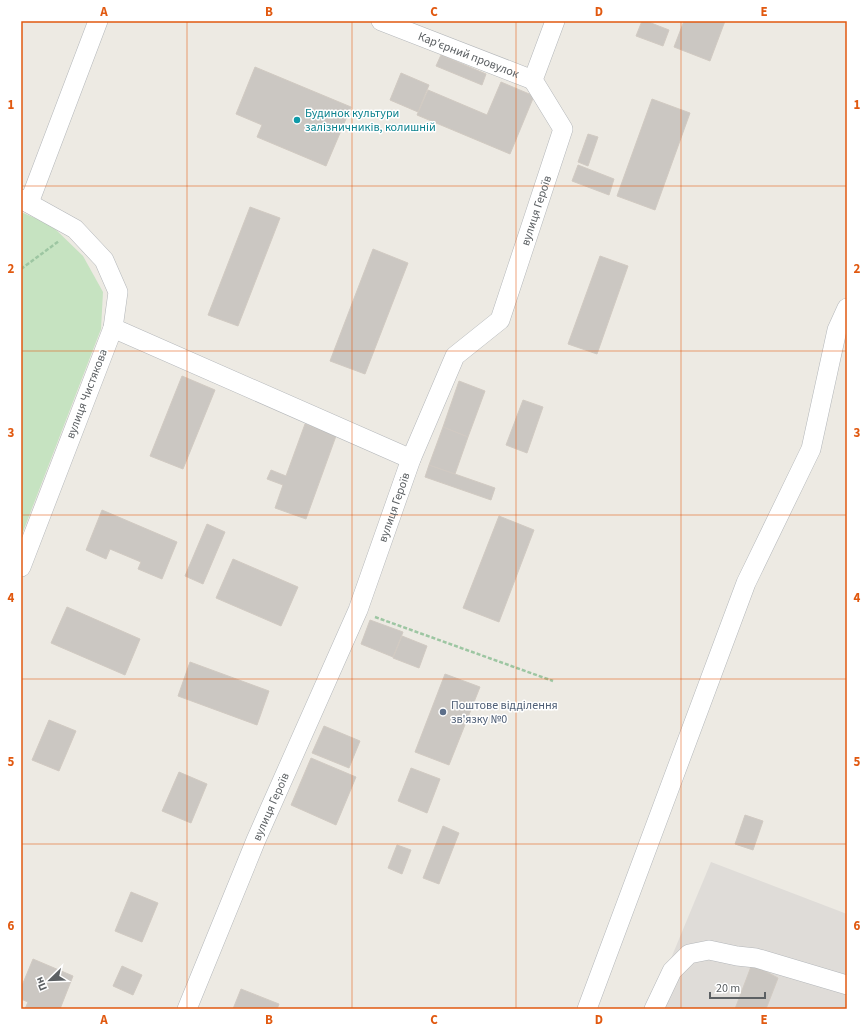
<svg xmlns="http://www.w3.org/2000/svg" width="868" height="1030" font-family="'Source Sans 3',sans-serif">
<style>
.industrial{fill:#dfdcd8}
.green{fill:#c6e3c1}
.building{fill:#cbc7c2;stroke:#d1cac2}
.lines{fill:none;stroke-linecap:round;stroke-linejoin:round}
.minor-casing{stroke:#b4b7ba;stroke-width:20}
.path{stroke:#9dc6a2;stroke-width:2.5;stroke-dasharray:4 2;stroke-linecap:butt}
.minor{stroke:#fff;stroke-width:19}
.grid{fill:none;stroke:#e15910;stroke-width:1;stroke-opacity:0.55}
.culture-dot{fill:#0f9aa8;stroke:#fff;stroke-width:1.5}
.service-dot{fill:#5c6f8a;stroke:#fff;stroke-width:1.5}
.labels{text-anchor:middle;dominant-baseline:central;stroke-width:3;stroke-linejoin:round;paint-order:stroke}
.street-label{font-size:12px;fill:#5c6063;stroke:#fff}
.culture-label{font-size:12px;fill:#0d838f;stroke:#fff;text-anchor:start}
.service-label{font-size:12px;fill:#4e5e75;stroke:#fff;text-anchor:start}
.neatline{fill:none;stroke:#e15910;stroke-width:1.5}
.grid-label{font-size:13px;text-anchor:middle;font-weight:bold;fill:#e15910}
</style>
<rect width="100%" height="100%" fill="#edeae3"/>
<path class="industrial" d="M711,862L847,914V1009H650Z"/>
<path class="green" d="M21,212L51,225L83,256L103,292L101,329L21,537Z"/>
<path class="building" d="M642,21H646L669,30L663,46L636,36Z
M684,21H725L710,61L674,47Z
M441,55L486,74L482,85L436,66Z
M255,67L351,107L326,166L257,137L262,125L236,114Z
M401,73L429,85L418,112L390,100Z
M501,82L534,96L510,154L417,115L428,90L487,115Z
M652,99L690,113L655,210L617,196Z
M588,134L598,137L588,166L578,162Z
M578,165L614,179L609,195L572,181Z
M250,207L280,218L238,326L208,315Z
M373,249L408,263L365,374L330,361Z
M600,256L628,266L597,354L568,344Z
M182,376L215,390L183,469L150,456Z
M459,381L485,391L468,437L443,427Z
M523,400L543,407L527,453L506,445Z
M305,424L336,436L306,519L275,508L283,485L267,479L271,470L286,476Z
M443,427L468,437L455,474L429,465Z
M429,465L495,488L491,500L425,477Z
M102,510L177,542L162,579L138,569L141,562L110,549L106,559L86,550Z
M499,516L534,530L499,622L463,608Z
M207,524L225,532L203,584L185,576Z
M233,559L298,587L281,626L216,598Z
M67,607L140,639L125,675L51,643Z
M370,620L403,632L393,657L361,644Z
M402,636L427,646L419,668L393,658Z
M190,662L269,691L257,725L178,696Z
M445,674L480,687L449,765L415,752Z
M49,720L76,731L59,771L32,760Z
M324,726L360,741L349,768L312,753Z
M311,758L356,777L336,825L291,805Z
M411,768L440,779L427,813L398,801Z
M179,772L207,784L191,823L162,811Z
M745,815L763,821L753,850L735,844Z
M443,826L459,833L439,884L423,878Z
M397,845L411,850L402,874L388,868Z
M131,892L158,903L142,942L115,931Z
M33,959L73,976L60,1009H25L28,1002L21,999V988Z
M752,964L778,978L766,1009H735Z
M122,966L142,975L133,995L113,986Z
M241,989L279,1004L277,1009H233Z"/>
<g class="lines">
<g class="minor-casing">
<g id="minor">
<path id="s1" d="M381,21L533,80"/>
<path d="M21,199L75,229L104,260L118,292L113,328L21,567"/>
<path d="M29,203L98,21"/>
<path d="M113,328L411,459"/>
<path id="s2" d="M187,1009L256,840L358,610L411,459L455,356L500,320L563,129L533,80L555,21"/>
<path d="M587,1009L746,583L811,449L837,330L847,308"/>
<path d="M654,1009L672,971L689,954L709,950L737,956L756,958L847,985"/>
</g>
</g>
<path class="path" d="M21,269L59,241
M375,617L553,681"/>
<use href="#minor" class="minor"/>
</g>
<path class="grid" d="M187,21V1009M352,21V1009M516,21V1009M681,21V1009M21,186H847M21,351H847M21,515H847M21,679H847M21,844H847"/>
<circle class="culture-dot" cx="297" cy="120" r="4"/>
<circle class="service-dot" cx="443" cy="712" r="4"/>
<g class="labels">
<g class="street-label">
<text stroke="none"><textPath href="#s1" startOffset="94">Кар'єрний провулок</textPath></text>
<text stroke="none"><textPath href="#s2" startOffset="879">вулиця Героїв</textPath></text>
<text transform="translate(87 394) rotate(-69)">вулиця Чистякова</text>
<text stroke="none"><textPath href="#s2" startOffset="543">вулиця Героїв</textPath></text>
<text stroke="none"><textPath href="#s2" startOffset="219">вулиця Героїв</textPath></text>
</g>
<g class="culture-label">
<text x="305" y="113">Будинок культури<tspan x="305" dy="14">залізничників, колишній</tspan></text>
</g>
<g class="service-label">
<text x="451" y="705">Поштове відділення<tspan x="451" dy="14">зв'язку №0</tspan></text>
</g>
</g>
<rect width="868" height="1030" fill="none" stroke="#ffffff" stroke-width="44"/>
<g transform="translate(50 980) rotate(247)" stroke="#ffffff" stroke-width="3" paint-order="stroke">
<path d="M0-3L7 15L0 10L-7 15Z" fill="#5c6063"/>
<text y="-6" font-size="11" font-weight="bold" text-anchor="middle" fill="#5c6063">Пн</text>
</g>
<path d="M710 992v6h55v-6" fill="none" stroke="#5c6063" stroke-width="2"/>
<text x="716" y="992" font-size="12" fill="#5c6063" stroke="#ffffff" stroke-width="3" paint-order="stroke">20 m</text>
<rect x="22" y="22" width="824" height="986" class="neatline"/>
<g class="grid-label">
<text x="104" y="16">A</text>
<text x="269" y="16">B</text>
<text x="434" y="16">C</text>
<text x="599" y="16">D</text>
<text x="764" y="16">E</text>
<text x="11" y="109">1</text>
<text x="857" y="109">1</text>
<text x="11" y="273">2</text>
<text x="857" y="273">2</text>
<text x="11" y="437">3</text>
<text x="857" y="437">3</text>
<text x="11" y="602">4</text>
<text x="857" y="602">4</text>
<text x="11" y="766">5</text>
<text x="857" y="766">5</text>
<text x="11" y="930">6</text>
<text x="857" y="930">6</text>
<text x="104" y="1024">A</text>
<text x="269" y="1024">B</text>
<text x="434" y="1024">C</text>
<text x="599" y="1024">D</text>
<text x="764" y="1024">E</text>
</g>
</svg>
